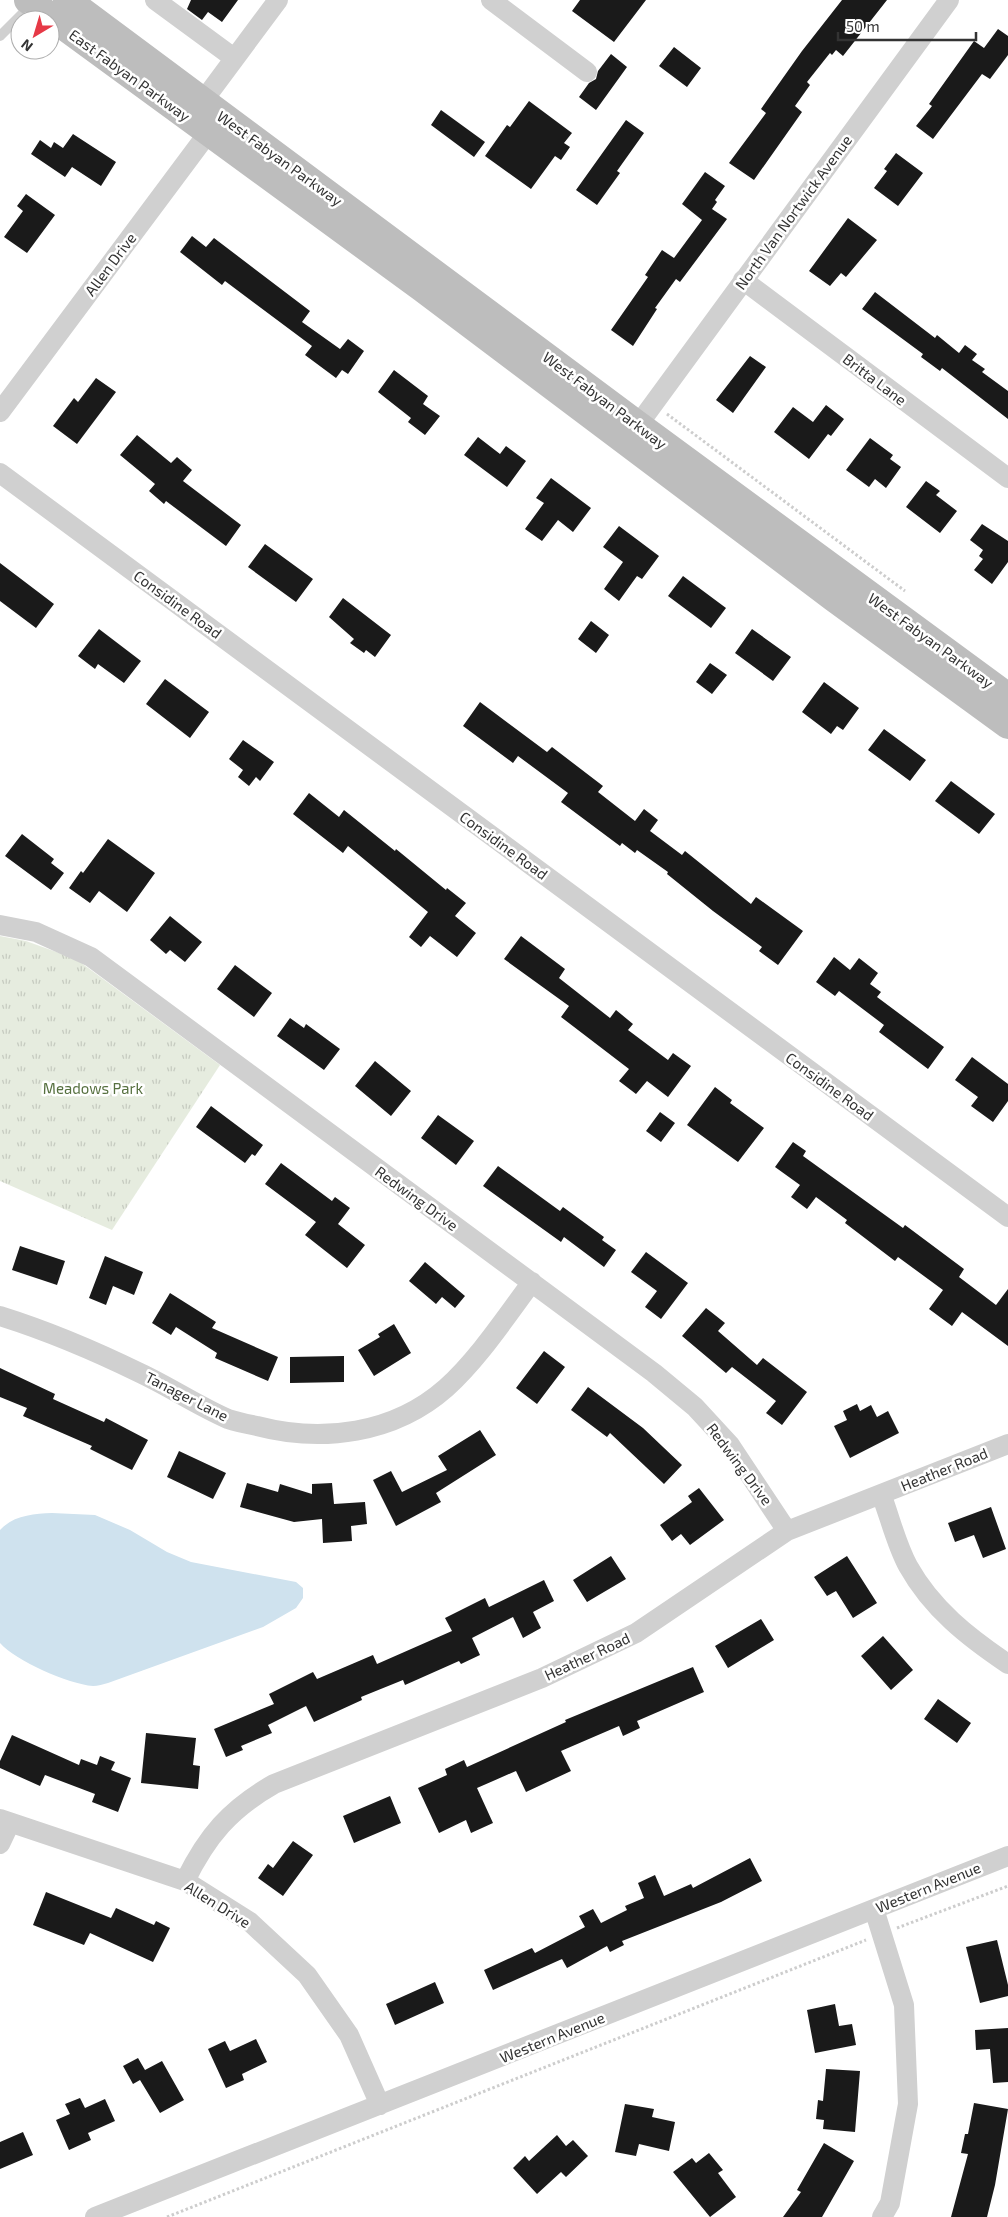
<svg xmlns="http://www.w3.org/2000/svg" width="1008" height="2217" font-family="'Exo 2',sans-serif">
<style>
.grass{fill:url(#grass-tufts)}
.water{fill:#cfe2ee}
.building{fill:#1a1a1a}
.lines{fill:none;stroke-linecap:round;stroke-linejoin:round}
.path{stroke:#cdcdcd;stroke-width:3;stroke-dasharray:2.5 2.5;stroke-linecap:butt}
.service{stroke:#d0d0d0;stroke-width:10}
.minor{stroke:#d0d0d0;stroke-width:20}
.secondary{stroke:#bdbdbd;stroke-width:28}
.labels{text-anchor:middle;dominant-baseline:central;stroke-width:5;stroke-linejoin:round;paint-order:stroke}
.street-label{font-size:15px;fill:#333;stroke:#fff}
.park-label{font-size:15px;fill:#56703f;stroke:#fff}
</style>
<defs>
<pattern id="grass-tufts" width="24" height="20" patternUnits="userSpaceOnUse" patternTransform="scale(1.25)"><rect width="24" height="20" fill="#e6ecdf"/><path d="M3 7l-1-3M5 7V3M7 7l1-3M15 17l-1-3M17 17v-4M19 17l1-3" fill="none" stroke="#c6cbc0"/></pattern>
</defs>
<rect width="100%" height="100%" fill="#fff"/>
<path class="grass" d="M0,936L26,941L76,959L220,1065L112,1230L0,1181Z"/>
<path class="water" d="M52,1513L95,1515L130,1530L167,1552L191,1562L296,1582L303,1588V1598L296,1608L263,1627L108,1683C103,1684 98,1686 93,1686C68,1684 16,1661 0,1643V1530C14,1515 33,1514 52,1513Z"/>
<path class="building" d="M191,0H238L222,22L208,12L202,20L187,9Z
M580,0H646L614,42L572,11Z
M842,0H887L843,56L836,50L832,55L830,53L807,82L810,85L795,106L802,112L754,180L729,163L766,113L761,109L802,51Z
M998,29L1008,36V55L990,79L982,74L933,139L916,126L932,106L929,104L974,41L984,48Z
M674,47L701,68L687,87L659,66Z
M611,54L627,67L596,110L579,97L589,83L596,79L598,71Z
M529,101L572,133L564,143L570,147L561,160L555,156L531,189L485,156L507,125L510,127Z
M441,110L485,142L474,157L431,125Z
M626,120L644,133L617,171L620,173L597,205L576,190Z
M73,134L116,162L101,186L72,167L65,177L31,154L40,140L51,148L54,142L63,148Z
M896,153L923,173L898,206L874,188L887,171L884,169Z
M705,172L725,186L715,200L717,202L712,209L727,219L680,282L676,279L655,308L657,309L633,346L611,330L648,277L645,275L662,250L674,258L702,220L682,204Z
M26,194L55,215L27,253L4,237L23,211L17,206Z
M848,218L877,240L846,277L841,273L830,286L809,271Z
M192,236L206,247L214,238L310,311L302,322L340,349L348,339L364,351L348,374L342,370L336,378L305,355L312,346L225,281L222,285L180,252Z
M875,292L935,338L937,335L959,353L965,345L977,354L972,360L985,369L982,372L1008,391V419L942,368L940,371L921,357L923,354L862,309Z
M750,356L766,367L733,413L716,400Z
M394,370L428,396L423,404L440,416L425,435L408,422L411,418L378,392Z
M96,378L116,392L77,444L53,426L74,398L78,402Z
M826,405L844,419L831,436L828,434L809,459L774,432L793,407L813,422Z
M137,435L171,463L177,457L192,470L183,481L241,525L226,546L166,501L164,504L149,491L155,484L120,455Z
M478,437L500,454L506,446L526,461L507,487L464,455Z
M870,438L893,455L890,459L901,467L886,488L875,479L869,487L846,470Z
M551,478L591,508L573,532L558,520L542,541L525,529L544,503L536,498Z
M926,481L940,491L936,495L957,511L940,533L906,507Z
M982,524L1008,541V562L992,584L974,570L983,559L979,556L983,550L970,540Z
M619,526L659,556L642,579L637,576L619,601L604,589L623,562L603,547Z
M265,544L313,579L296,602L248,567Z
M0,563L54,604L36,628L0,601Z
M683,576L726,608L711,628L668,596Z
M343,598L391,635L375,657L366,650L364,653L350,643L354,639L329,617Z
M591,621L609,635L596,653L578,639Z
M99,629L141,661L124,683L98,664L95,669L78,656Z
M752,629L791,657L773,681L735,653Z
M710,663L727,675L712,694L696,682Z
M165,679L209,712L190,738L146,704Z
M824,682L859,708L843,730L837,726L831,734L802,712Z
M480,702L547,752L552,747L603,786L598,792L635,821L644,809L658,820L650,831L682,855L685,851L751,904L756,897L803,931L778,965L759,951L762,947L713,911L667,874L668,872L637,850L635,853L622,843L620,846L561,802L568,793L518,756L513,763L463,726Z
M884,729L926,760L910,781L868,750Z
M243,740L274,762L260,781L256,777L249,786L238,777L243,770L229,759Z
M951,781L995,814L979,834L935,801Z
M309,793L339,817L344,810L395,851L396,849L446,890L447,888L466,903L455,916L476,933L457,957L430,936L421,947L409,937L428,912L348,846L343,853L293,814Z
M22,834L54,859L51,863L64,873L51,890L5,856Z
M108,839L155,873L127,912L99,891L90,903L69,888L81,871L83,873Z
M170,916L202,942L185,962L170,950L166,954L150,940Z
M521,936L565,969L559,978L610,1018L616,1010L633,1024L628,1030L668,1060L673,1053L691,1066L668,1097L647,1081L636,1094L619,1081L629,1069L561,1017L569,1006L504,959Z
M834,957L850,970L859,958L878,973L870,984L881,992L877,997L944,1047L928,1069L879,1032L884,1025L839,991L835,996L816,982Z
M235,965L272,993L254,1017L217,989Z
M290,1018L304,1028L306,1024L340,1049L324,1070L277,1036Z
M972,1057L1008,1084V1101L993,1122L971,1106L978,1097L955,1080Z
M375,1061L411,1091L391,1116L355,1086Z
M715,1087L732,1100L730,1103L764,1128L738,1162L687,1125Z
M211,1106L263,1145L255,1156L252,1154L245,1163L196,1127Z
M660,1112L675,1123L661,1142L646,1131Z
M438,1115L474,1141L456,1165L421,1138Z
M793,1142L806,1151L803,1156L903,1228L905,1225L964,1269L959,1277L996,1305L1008,1289V1346L962,1312L952,1326L929,1309L943,1290L898,1257L895,1261L845,1223L847,1220L816,1197L807,1209L791,1197L800,1185L775,1167Z
M281,1163L332,1201L335,1197L350,1208L338,1224L365,1245L347,1268L305,1235L316,1222L265,1184Z
M498,1166L560,1211L563,1207L604,1237L602,1240L616,1250L604,1267L564,1237L561,1242L483,1186Z
M20,1246L65,1261L57,1285L12,1270Z
M646,1252L688,1283L661,1319L645,1307L657,1291L631,1272Z
M105,1256L143,1272L134,1295L113,1286L106,1305L89,1298Z
M425,1262L465,1296L455,1308L442,1297L436,1304L409,1281Z
M170,1293L216,1322L212,1328L278,1357L268,1381L215,1358L217,1353L176,1327L171,1335L152,1323Z
M706,1308L725,1323L718,1331L757,1365L763,1358L807,1392L782,1425L766,1413L776,1401L732,1367L726,1373L682,1336Z
M394,1324L411,1353L374,1376L358,1350L380,1337L378,1334Z
M544,1351L565,1367L537,1404L516,1388Z
M344,1356V1382L290,1383V1357Z
M0,1368L55,1394L53,1399L104,1422L106,1418L148,1440L132,1470L90,1449L92,1446L23,1416L27,1408L0,1397Z
M588,1387L643,1428L682,1465L664,1484L610,1433L607,1437L571,1410Z
M857,1404L860,1411L871,1405L877,1417L888,1411L899,1433L850,1458L834,1426L847,1420L843,1411Z
M480,1430L496,1455L436,1493L441,1502L396,1526L373,1480L391,1471L402,1492L447,1470L438,1456Z
M179,1451L226,1473L213,1499L167,1477Z
M247,1483L278,1492L280,1484L312,1494V1484L332,1483L334,1504L365,1502L367,1524L351,1526L352,1541L323,1543L322,1519L294,1522L240,1507Z
M699,1488L724,1520L690,1545L681,1534L672,1541L660,1525L692,1502L688,1496Z
M991,1507L1006,1549L983,1558L974,1535L955,1542L948,1523Z
M611,1556L626,1579L587,1602L573,1580Z
M847,1556L877,1603L853,1618L836,1591L827,1596L814,1577Z
M544,1580L554,1601L533,1612L541,1628L523,1638L513,1617L472,1638L480,1655L461,1664L459,1661L405,1685L403,1680L361,1697L362,1700L314,1722L306,1706L268,1725L272,1733L241,1746L243,1750L226,1757L214,1729L274,1704L269,1694L313,1672L317,1679L373,1655L377,1664L452,1631L445,1618L485,1598L489,1607Z
M761,1619L774,1640L728,1668L715,1646Z
M883,1636L913,1670L891,1690L861,1656Z
M693,1667L704,1692L637,1721L640,1728L623,1736L619,1726L561,1751L571,1771L526,1792L516,1771L477,1788L493,1823L471,1833L466,1820L439,1833L418,1788L447,1775L445,1769L464,1760L467,1767L566,1722L565,1720Z
M938,1699L971,1723L957,1743L924,1719Z
M146,1733L196,1738L193,1765L200,1766L198,1789L141,1783Z
M12,1735L79,1765L81,1759L97,1765L100,1756L115,1762L111,1770L131,1778L118,1812L92,1802L95,1794L45,1775L40,1786L0,1768V1761Z
M390,1796L401,1823L354,1843L343,1816Z
M293,1841L313,1855L283,1896L258,1878L268,1864L273,1868Z
M750,1858L762,1881L721,1902L622,1941L624,1945L610,1952L607,1946L567,1968L562,1959L493,1990L484,1970L532,1948L535,1953L585,1927L579,1916L593,1909L601,1923L627,1910L625,1906L644,1898L638,1883L655,1875L664,1896L691,1884L693,1888Z
M46,1892L111,1918L116,1908L154,1925L156,1921L170,1928L153,1962L90,1933L84,1945L33,1925Z
M997,1940L1008,1985V1996L980,2003L966,1947Z
M435,1982L444,2003L395,2025L386,2004Z
M835,2004L839,2026L852,2024L856,2045L815,2053L807,2010Z
M1008,2028V2082L993,2083L990,2049L976,2050L975,2030Z
M256,2039L267,2062L242,2074L244,2080L226,2088L208,2049L225,2041L230,2051Z
M138,2058L145,2070L162,2061L184,2100L160,2113L140,2080L133,2084L123,2066Z
M826,2069L860,2071L855,2132L823,2129L824,2120L816,2119L818,2100L823,2101Z
M80,2098L85,2108L105,2099L115,2121L88,2133L91,2140L69,2150L56,2120L70,2114L65,2104Z
M974,2103L1008,2109L995,2185L987,2217H951L968,2154L961,2153L965,2134H968Z
M625,2104L654,2109L652,2117L675,2122L669,2151L639,2144L636,2156L615,2152Z
M23,2132L33,2155L0,2169V2142Z
M557,2135L566,2146L573,2140L588,2156L566,2177L561,2172L537,2194L513,2168L525,2156L529,2161Z
M824,2143L854,2161L822,2217H783L801,2192L797,2190Z
M709,2153L723,2170L718,2173L736,2197L710,2217L673,2172L692,2158L696,2163Z"/>
<g class="lines">
<path class="path" d="M667,414L905,591
M897,1928L1008,1886
M167,2217L866,1940"/>
<path class="service" d="M0,36L32,4"/>
<path class="minor" d="M155,0L234,58
M491,0L587,72
M203,101L278,0
M743,280L1008,478
M0,412L217,121
M638,425L949,0
M0,473L1008,1217
M0,925L36,932L91,957L654,1373L695,1407L730,1445L787,1531
M0,1316C48,1331 95,1351 140,1373C170,1387 198,1406 228,1419C237,1422 247,1424 257,1426C322,1443 394,1434 446,1388C479,1358 505,1318 532,1282
M881,1494C890,1517 896,1544 908,1566C932,1609 968,1637 1008,1664
M0,1819L185,1881L250,1922L307,1975L349,2035L380,2105
M0,1844L10,1823
M185,1881C207,1836 230,1809 274,1784L542,1678L636,1633L787,1531L1008,1444
M874,1909L904,2005L908,2104L890,2203L882,2217
M95,2217L1008,1856"/>
<path class="secondary" d="M28,0L422,288L834,598L1008,725
M67,0L638,425L1008,697"/>
</g>
<g class="labels">
<g class="street-label">
<text transform="translate(130 75) rotate(36)">East Fabyan Parkway</text>
<text transform="translate(280 158) rotate(36)">West Fabyan Parkway</text>
<text transform="translate(793 212) rotate(-54)">North Van Nortwick Avenue</text>
<text transform="translate(110 264) rotate(-53)">Allen Drive</text>
<text transform="translate(875 379) rotate(37)">Britta Lane</text>
<text transform="translate(605 400) rotate(37)">West Fabyan Parkway</text>
<text transform="translate(178 604) rotate(36)">Considine Road</text>
<text transform="translate(931 640) rotate(36)">West Fabyan Parkway</text>
<text transform="translate(504 845) rotate(36)">Considine Road</text>
<text transform="translate(830 1086) rotate(36)">Considine Road</text>
<text transform="translate(417 1198) rotate(36)">Redwing Drive</text>
<text transform="translate(187 1396) rotate(27)">Tanager Lane</text>
<text transform="translate(740 1464) rotate(53)">Redwing Drive</text>
<text transform="translate(944 1469) rotate(-22)">Heather Road</text>
<text transform="translate(587 1656) rotate(-25)">Heather Road</text>
<text transform="translate(928 1887) rotate(-22)">Western Avenue</text>
<text transform="translate(218 1904) rotate(32)">Allen Drive</text>
<text transform="translate(552 2037) rotate(-22)">Western Avenue</text>
</g>
<g class="park-label">
<text x="93" y="1088">Meadows Park</text>
</g>
</g>
<g transform="translate(35 35) rotate(218)"><circle r="24" fill="#ffffff" stroke="#adadad"/>
<path d="M0-4L9 19L0 12L-9 19Z" fill="#e63946"/>
<text y="-8" font-size="14" font-weight="bold" text-anchor="middle" fill="#333333">N</text>
</g>
<path d="M838 32v8h138v-8" fill="none" stroke="#333333" stroke-width="2.5"/>
<text x="846" y="32" font-size="15" fill="#333333" stroke="#ffffff" stroke-width="4" paint-order="stroke">50 m</text>
</svg>
